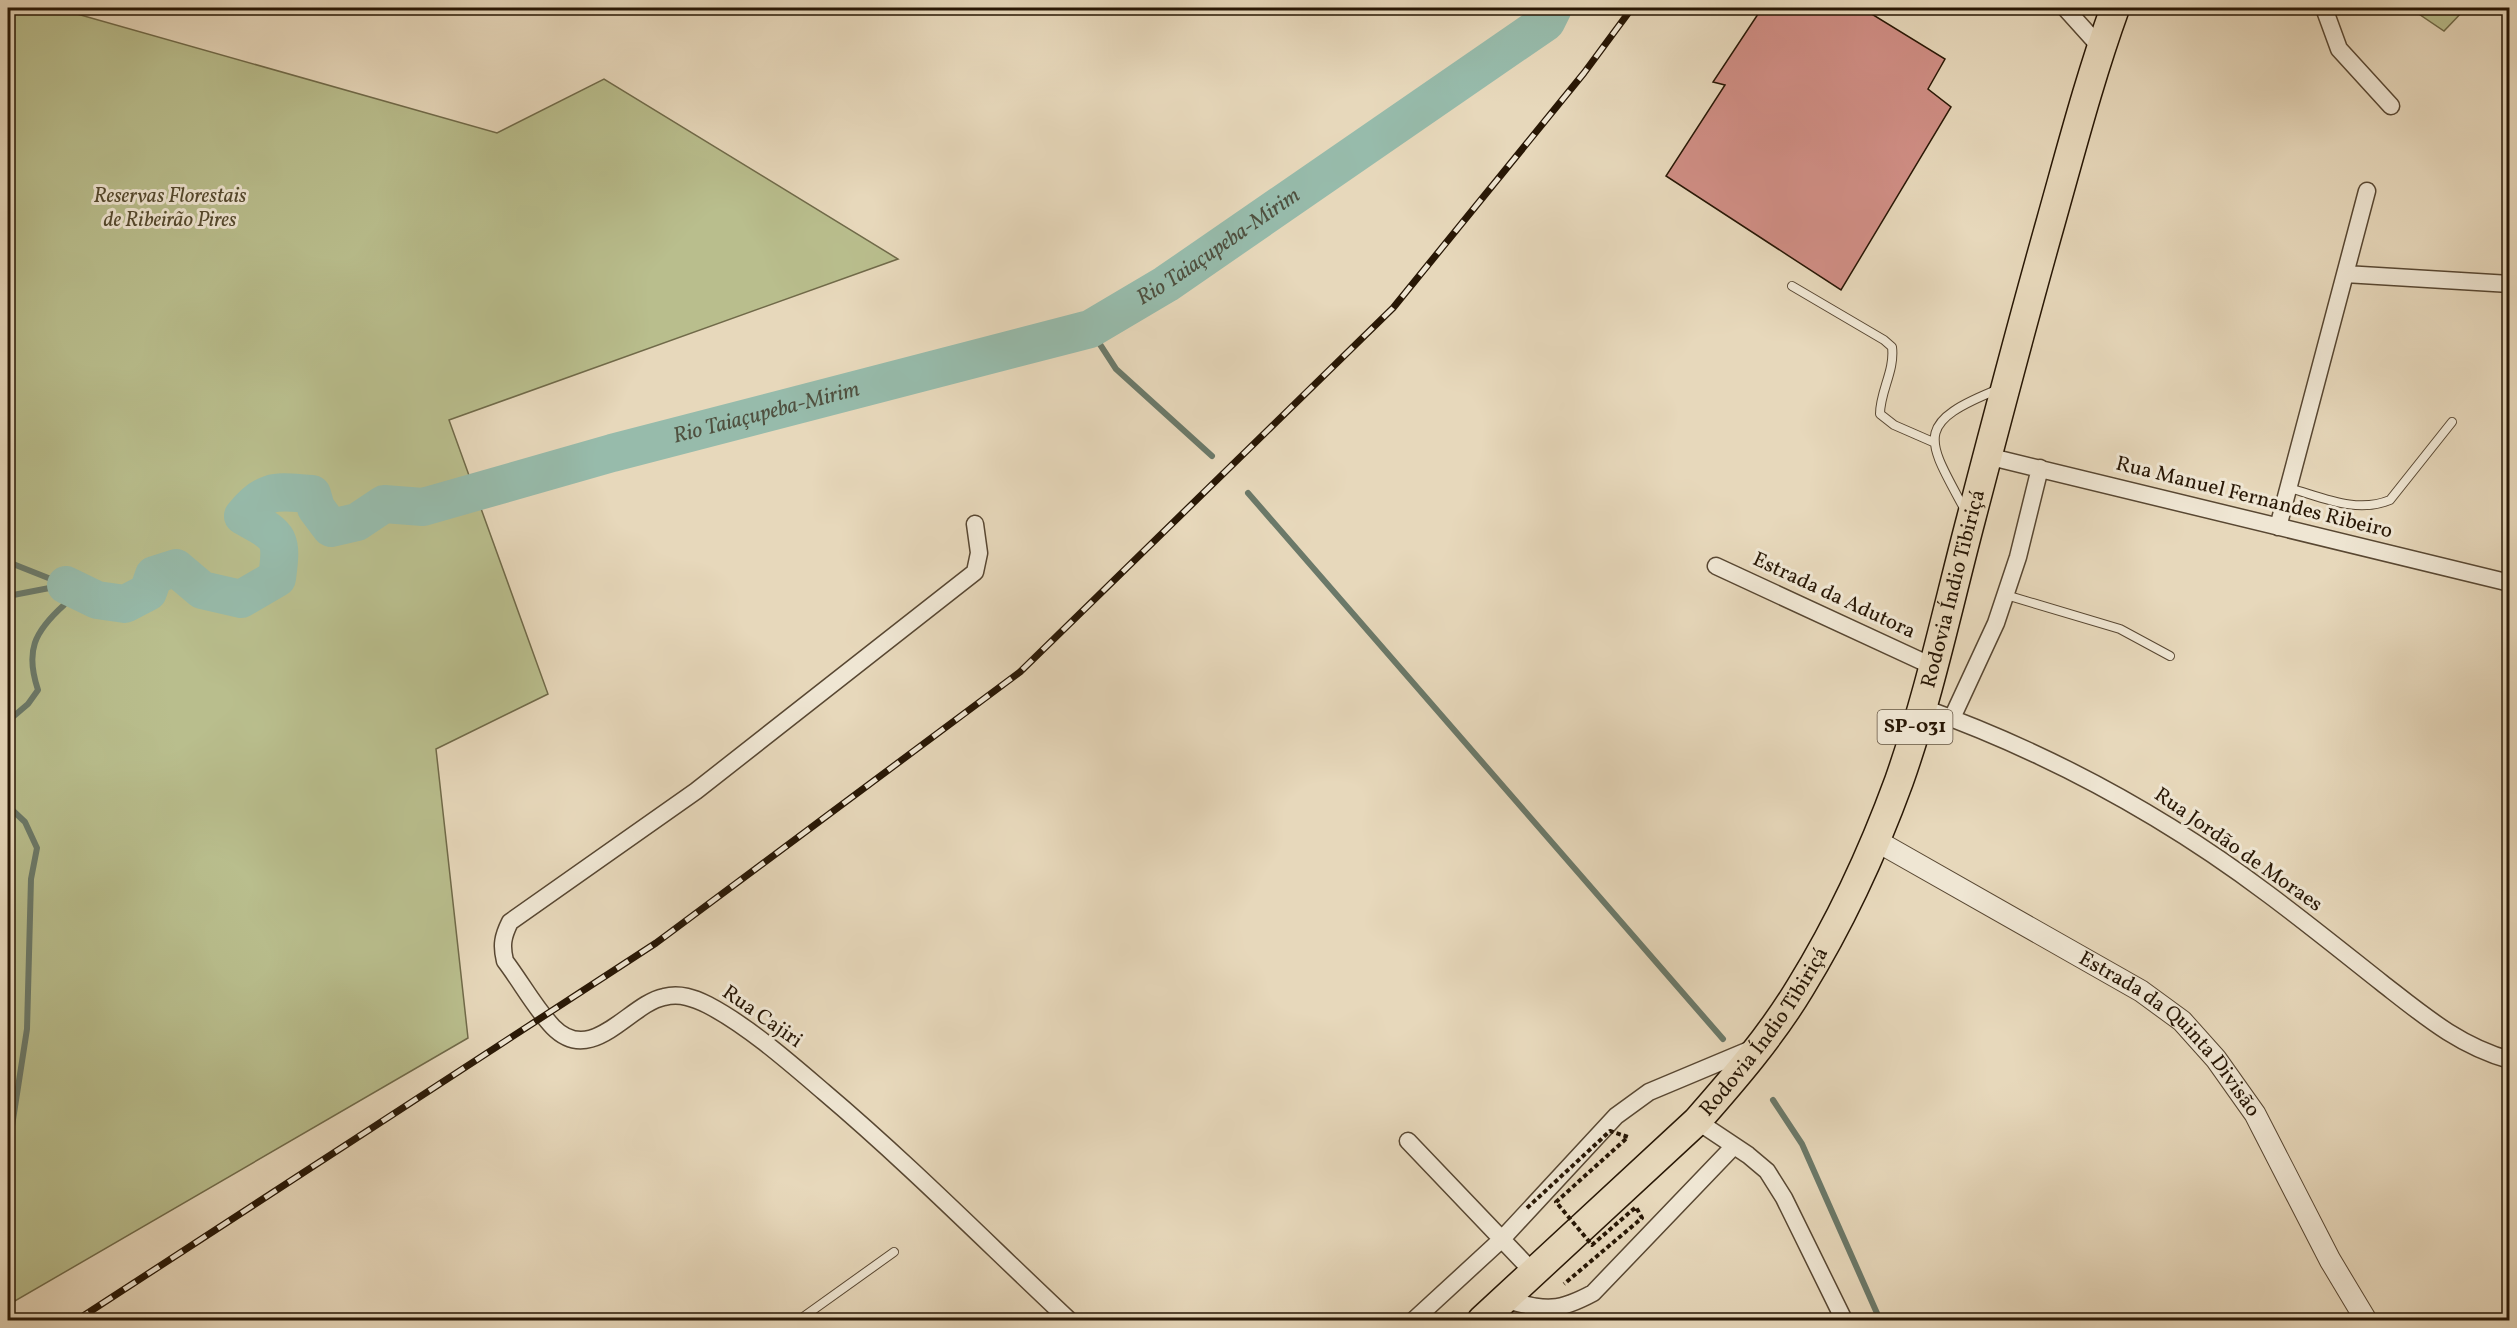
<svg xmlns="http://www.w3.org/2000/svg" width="2517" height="1328" font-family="Vollkorn,serif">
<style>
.green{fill:#b9be8d;stroke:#706a49;stroke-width:1.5}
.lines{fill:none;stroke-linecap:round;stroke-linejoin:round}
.stream{stroke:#6b7969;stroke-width:6}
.river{stroke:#97bbab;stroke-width:38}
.building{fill:#d08e85;stroke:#281705;stroke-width:1.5}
.service-casing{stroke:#584732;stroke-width:10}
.minor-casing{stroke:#584732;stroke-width:19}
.tertiary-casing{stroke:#584732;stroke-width:23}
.trunk-casing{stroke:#281705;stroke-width:31}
.service{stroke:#efe6d3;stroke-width:8}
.minor{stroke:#efe6d3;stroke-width:16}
.tertiary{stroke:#efe6d3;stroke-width:21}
.trunk{stroke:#e7d8bb;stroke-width:28}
.rail-casing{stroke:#281705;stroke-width:7}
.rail{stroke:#efe6d3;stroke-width:4.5;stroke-dasharray:14;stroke-linecap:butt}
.path-bridge{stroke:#281705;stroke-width:4;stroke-dasharray:4.5 3;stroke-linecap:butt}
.labels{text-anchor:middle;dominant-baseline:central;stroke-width:6;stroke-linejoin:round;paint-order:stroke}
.shield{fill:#efe6d3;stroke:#645543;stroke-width:1.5}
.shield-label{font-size:20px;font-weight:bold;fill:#281705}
.park-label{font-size:21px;font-style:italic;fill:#54492e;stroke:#efe6d3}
.street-label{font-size:21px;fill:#281705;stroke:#efe6d3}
.water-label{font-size:22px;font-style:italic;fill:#4f503f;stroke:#efe6d3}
</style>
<rect width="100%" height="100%" fill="#e7d8bb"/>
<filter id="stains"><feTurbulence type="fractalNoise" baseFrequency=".00333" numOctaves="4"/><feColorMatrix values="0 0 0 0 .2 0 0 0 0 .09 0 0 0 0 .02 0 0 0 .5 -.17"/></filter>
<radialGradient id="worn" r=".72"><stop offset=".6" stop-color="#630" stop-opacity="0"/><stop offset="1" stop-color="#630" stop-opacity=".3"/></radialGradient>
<path class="green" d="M8,8H56L497,133L604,79L898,259L449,420L548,694L436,749L468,1038L8,1305Z
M2410,8H2466L2444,31Z"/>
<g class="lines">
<path class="stream" d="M1090,329L1116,369L1212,456
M1248,493L1723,1039
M8,562L66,585
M8,596L65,585
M8,721L28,704L38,690C25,651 34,632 64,605L66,585
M8,806L25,822L37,848L31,879L27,1029L8,1152
M1773,1100L1802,1144L1880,1320"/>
<path class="river" id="s1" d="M66,585L97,600L125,604L148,592L154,575L176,568L202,590L241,599L277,578C283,535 279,536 243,516C266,487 278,492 312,494L316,508L331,528L357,522L384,504L423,507L612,453L1090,329L1166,284L1546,22L1553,8"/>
</g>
<path class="building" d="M1762,8H1862L1945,59L1928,89L1951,107L1841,290L1666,176L1725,85L1713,82Z"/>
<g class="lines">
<g class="service-casing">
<path id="service" d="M1792,286L1884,340L1892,347C1895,371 1880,391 1880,414L1894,425L1933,442
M2289,488C2322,497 2356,514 2390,500L2452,422
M1966,512C1927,439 1911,424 1999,389
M2006,595L2120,629L2170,656
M799,1320L894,1252"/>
</g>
<g class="minor-casing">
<path id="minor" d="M2065,8L2101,48
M2324,8L2339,49L2391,106
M2345,274L2510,284
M1987,456L2510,583
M975,524L979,553L975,572L696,791L510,922C503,936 501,945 505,961C521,982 535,1008 553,1027C592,1067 629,1004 664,997C680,993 694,998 708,1005C748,1026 789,1062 824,1092C909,1164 988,1244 1069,1320
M2278,527L2367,191
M1716,566L1932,666
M1921,707C2044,751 2163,815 2268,894C2307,923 2344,953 2382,983C2423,1015 2459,1046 2510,1060
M1952,718L1996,623L2018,557L2040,468
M1697,1121L1748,1155L1767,1171L1784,1198L1844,1320
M1408,1141L1534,1273
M1504,1300C1545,1309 1554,1314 1593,1293L1734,1146
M1414,1320L1502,1239L1616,1116L1649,1092L1754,1048"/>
</g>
<g class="tertiary-casing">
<g id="tertiary">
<path id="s2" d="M1875,840L2141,991L2182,1021L2216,1059L2255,1114L2330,1260L2366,1320"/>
</g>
</g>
<g class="trunk-casing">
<g id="trunk">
<path id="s3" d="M1482,1320L1697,1121C1734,1079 1771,1036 1800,988C1840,923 1873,852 1899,781C1929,696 1948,606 1971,519C1997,419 2023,320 2051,221C2071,150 2090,77 2115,8"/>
</g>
</g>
<use href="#service" class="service"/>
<use href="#minor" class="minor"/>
<use href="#tertiary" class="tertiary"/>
<use href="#trunk" class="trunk"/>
<g class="rail-casing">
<path id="rail" d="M77,1320L656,943L1020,672L1393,308L1584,73L1632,8"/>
</g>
<use href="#rail" class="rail"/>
<path class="path-bridge" d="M1527,1208L1610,1131L1628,1137L1556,1202L1592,1245L1636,1207L1642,1218L1564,1284"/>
</g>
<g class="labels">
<rect class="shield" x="1877.5" y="710" width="75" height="34" rx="4.5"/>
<g class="shield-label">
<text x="1915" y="727">SP-031</text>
</g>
<g class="park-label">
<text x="170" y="196">Reservas Florestais<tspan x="170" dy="24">de Ribeirão Pires</tspan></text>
</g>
<g class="street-label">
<text transform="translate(2254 498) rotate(14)">Rua Manuel Fernandes Ribeiro</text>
<text stroke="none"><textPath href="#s3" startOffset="891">Rodovia Índio Tibiriçá</textPath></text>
<text transform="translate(1834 596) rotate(25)">Estrada da Adutora</text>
<text transform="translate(2238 850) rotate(35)">Rua Jordão de Moraes</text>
<text transform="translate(762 1017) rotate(35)">Rua Cajiri</text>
<text stroke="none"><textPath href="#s3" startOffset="405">Rodovia Índio Tibiriçá</textPath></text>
<text stroke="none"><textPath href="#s2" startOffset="356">Estrada da Quinta Divisão</textPath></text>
</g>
<g class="water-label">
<text stroke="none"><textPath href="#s1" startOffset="1384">Rio Taiaçupeba-Mirim</textPath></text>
<text stroke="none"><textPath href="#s1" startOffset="897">Rio Taiaçupeba-Mirim</textPath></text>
</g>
</g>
<rect width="2517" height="1328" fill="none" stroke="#e7d8bb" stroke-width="30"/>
<rect x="9" y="9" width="2499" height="1310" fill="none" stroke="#281705" stroke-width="3"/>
<rect x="15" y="15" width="2487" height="1298" fill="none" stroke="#281705" stroke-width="1.5"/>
<rect width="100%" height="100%" filter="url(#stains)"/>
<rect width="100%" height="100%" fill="url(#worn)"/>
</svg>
